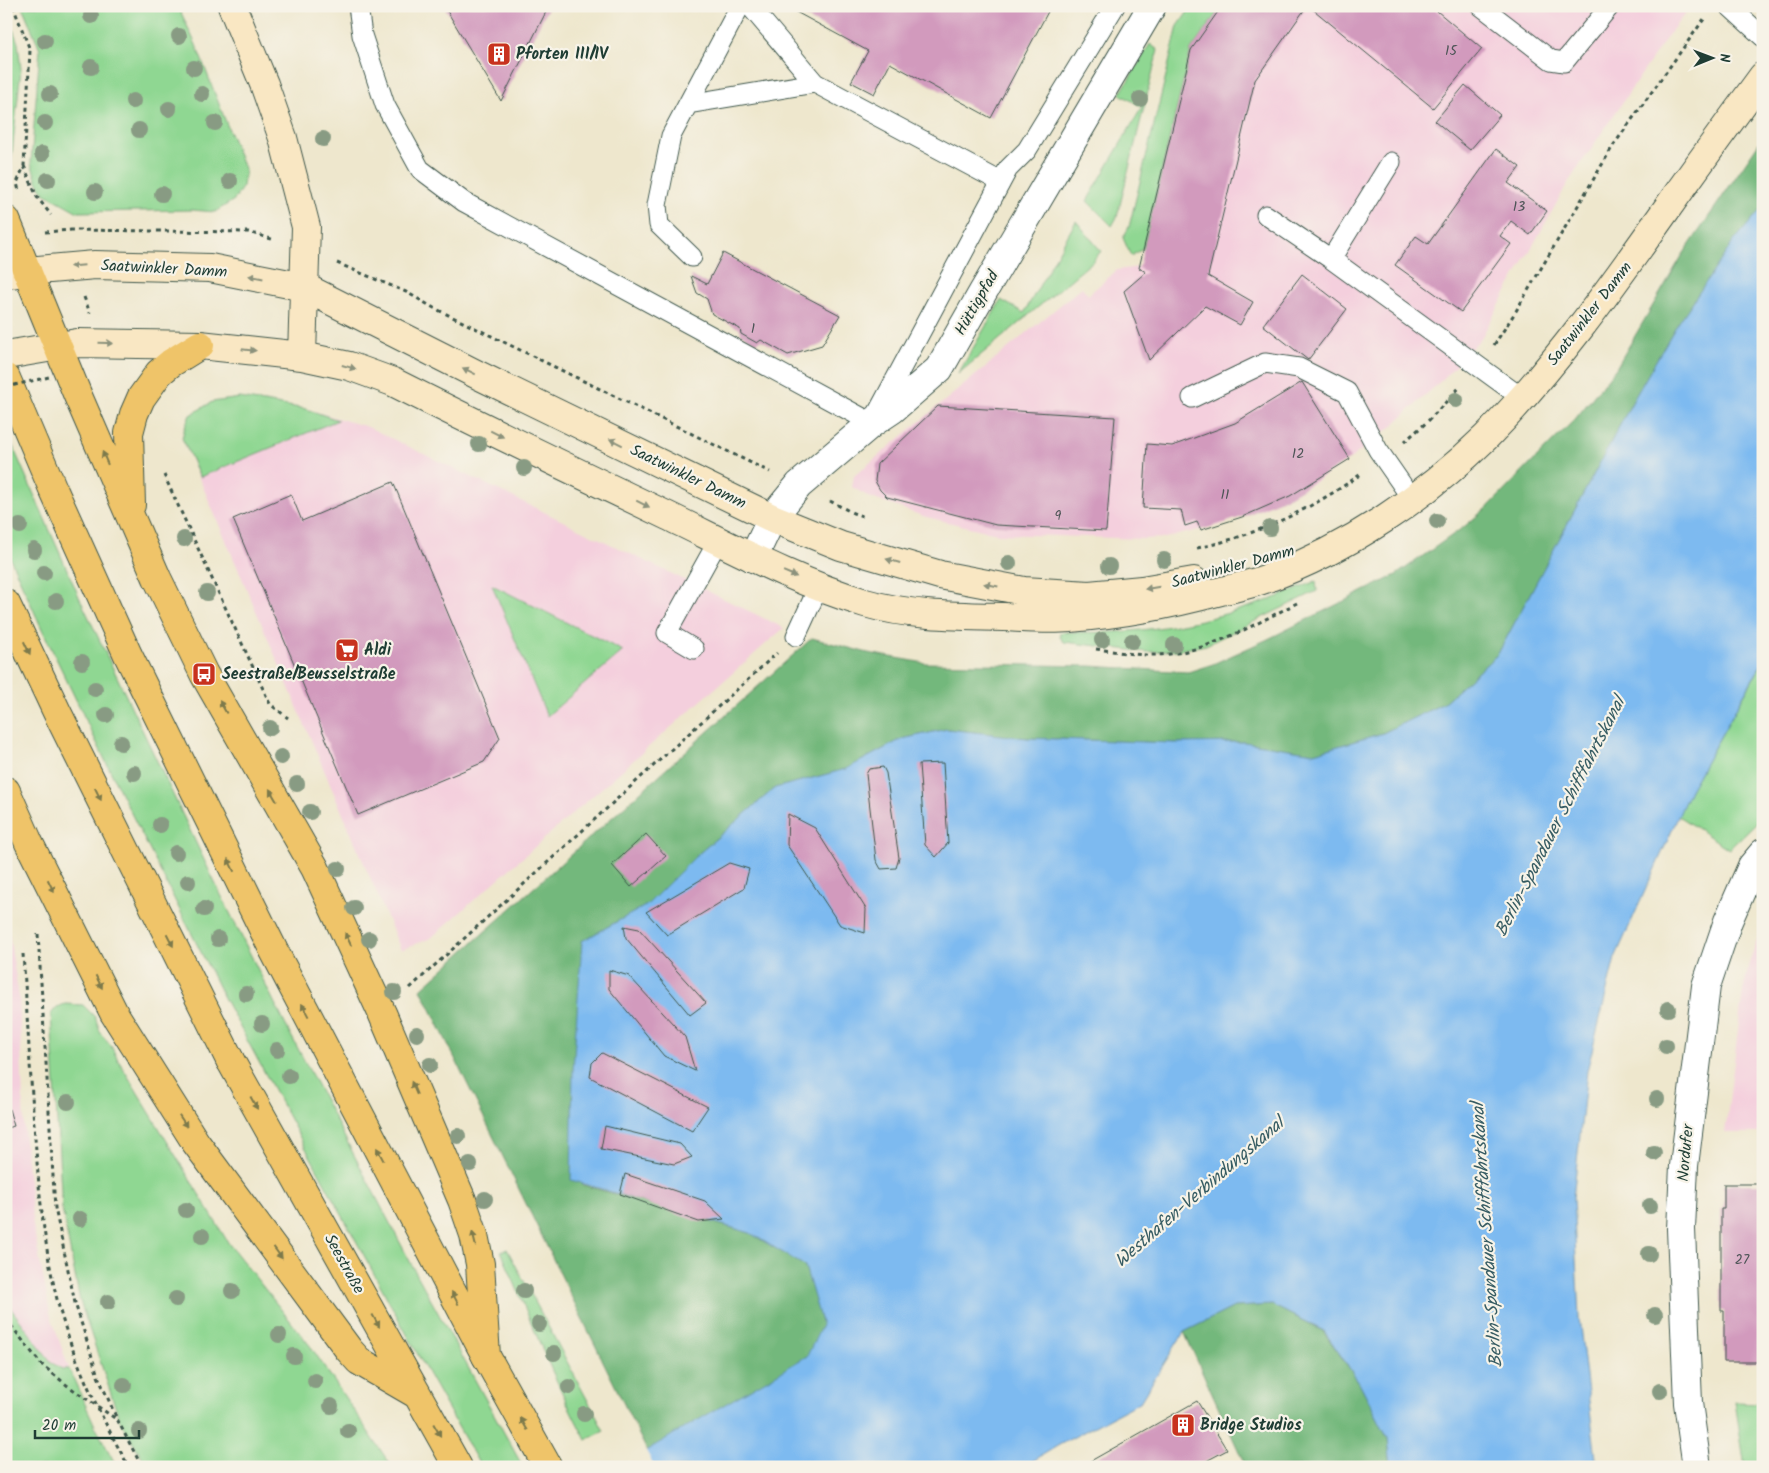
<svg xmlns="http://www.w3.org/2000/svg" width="1769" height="1473" font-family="Kalam,sans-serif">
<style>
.built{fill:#f4cfdd}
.green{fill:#8fd792;stroke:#578a63}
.forest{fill:#73b87c;stroke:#497a58}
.water{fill:#7dbaf0;stroke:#4e7c92}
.pier{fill:#eee7cd}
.building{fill:#d29abd}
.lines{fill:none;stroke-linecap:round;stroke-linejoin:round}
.lane-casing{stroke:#3e564b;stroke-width:21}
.street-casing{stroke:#3e564b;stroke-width:30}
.secondary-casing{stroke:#3e564b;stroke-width:30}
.primary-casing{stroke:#3e564b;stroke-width:30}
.highway-casing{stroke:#3e564b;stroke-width:30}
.path{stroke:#3e564b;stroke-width:3;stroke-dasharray:4 4;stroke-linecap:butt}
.lane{stroke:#fff;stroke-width:19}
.street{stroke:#fff;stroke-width:28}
.secondary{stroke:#f9e7c3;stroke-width:28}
.primary{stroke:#efc469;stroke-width:28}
.highway{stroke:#efc469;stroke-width:28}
.path-bridge{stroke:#3e564b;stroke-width:3;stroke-dasharray:4 4;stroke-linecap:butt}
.tree{fill:#889b83}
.oneway{fill:#8c927c}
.oneway2{fill:#7d7a4c}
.labels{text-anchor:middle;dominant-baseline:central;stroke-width:4.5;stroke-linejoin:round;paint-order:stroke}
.number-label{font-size:14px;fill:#4c5456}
.poi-label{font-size:16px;font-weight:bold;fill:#1f3d34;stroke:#f7f3e8;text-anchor:start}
.street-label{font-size:16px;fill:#1f3d34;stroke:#f7f3e8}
.water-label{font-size:18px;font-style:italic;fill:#365c63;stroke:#f7f3e8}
</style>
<rect width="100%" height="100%" fill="#f7f3e8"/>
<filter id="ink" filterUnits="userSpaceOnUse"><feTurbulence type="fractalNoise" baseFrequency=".02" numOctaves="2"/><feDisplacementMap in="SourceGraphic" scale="10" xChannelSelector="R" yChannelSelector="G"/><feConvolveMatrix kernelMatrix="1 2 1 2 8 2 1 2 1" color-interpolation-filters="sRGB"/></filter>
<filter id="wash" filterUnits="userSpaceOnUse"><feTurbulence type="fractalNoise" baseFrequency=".0096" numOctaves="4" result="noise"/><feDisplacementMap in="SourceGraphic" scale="20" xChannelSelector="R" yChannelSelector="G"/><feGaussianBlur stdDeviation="1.12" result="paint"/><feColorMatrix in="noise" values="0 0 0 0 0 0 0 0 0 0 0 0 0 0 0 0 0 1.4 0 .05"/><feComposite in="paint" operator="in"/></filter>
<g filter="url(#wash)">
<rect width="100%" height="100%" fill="#eee7cd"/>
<path class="built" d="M1222,6H1691L1669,34L1569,181L1481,338L1443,379L1391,427L1350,459L1315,482L1264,508L1220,525L1165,538L1141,539L999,534L926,517L871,498L852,487L854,476L1082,287L1088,295L1117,270L1139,267L1191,50Z
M240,398L306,409L368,427L784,628L431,938L401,950L182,438L185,427L190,415L212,402Z
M6,915L19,997L24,1128L33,1225L50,1313L69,1369H62L52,1363L6,1302Z
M1763,924V1133H1725L1743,990L1750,960Z"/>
<path class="green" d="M22,6H178L196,45L245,171L243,186L234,200L215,212L192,210L78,212L44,193L37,181L31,163L40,49Z
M1192,6H1222L1191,50L1143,248L1131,256L1123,238L1129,227L1178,26Z
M6,10L18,43L21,69L10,172L6,173Z
M1150,44L1158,50L1117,217L1112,226L1087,201L1142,107L1120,94Z
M1076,221L1101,251L1092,262L958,374L1001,300L1024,313Z
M240,398L306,409L338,420L200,477L182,438L185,427L190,415L212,402Z
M6,431L80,599L216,885L285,1024L415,1271L523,1467H481L429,1375L222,994L120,791L42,629L6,549Z
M1316,581L1317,591L1206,645L1179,650L1147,652L1064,642L1060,637V633L1063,632C1080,632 1096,633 1113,632C1184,629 1251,610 1316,581Z
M492,585L623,651L547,716Z
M1763,662V816L1729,849L1678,816L1690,790Z
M65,1004L83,1005L95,1017L101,1034L110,1044L118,1060L229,1244L311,1347L392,1467H148L120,1421L80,1301L62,1209L51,1014L57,1007Z
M507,1249L604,1431L586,1440C553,1379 528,1314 501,1251Z
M6,1302L52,1363L62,1369H69L96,1428L117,1467H6Z
M1735,1402L1763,1403V1467H1745Z"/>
<path class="forest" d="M1763,137V207L1734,241L1675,328L1635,397L1498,654L1442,704L1383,733L1314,753L1244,742L1174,743L1027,738L947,729L902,739L846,769L775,788L696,856L647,905L582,941L583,1185L750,1233L805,1266L823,1325L808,1356L647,1451L421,989L812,638L868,653L925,663L1090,666L1188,672L1213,664L1268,639L1396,575L1465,526L1490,505L1576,418L1616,368L1682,256Z
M1272,1305L1323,1331L1359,1382L1388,1438L1391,1467H1246L1184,1332L1234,1307Z"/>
<path class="water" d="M1763,207V661L1690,790L1615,958L1587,1071L1573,1198L1579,1318L1597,1467H1391L1388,1438L1359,1382L1324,1331L1272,1305L1234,1307L1184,1332L1140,1402L1059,1445L1023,1467H618L807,1356L822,1325L805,1266L750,1233L571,1180L573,1070L582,941L647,905L696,856L775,788L846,769L902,739L947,729L1027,738L1174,743L1244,742L1314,753L1383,733L1442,704L1498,654L1635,397L1675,328L1734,241Z"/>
<path class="pier" d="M645,1449L655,1467H616L617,1465Z"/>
<g id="blocks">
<path class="building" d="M444,6H549L501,101Z
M785,6H1051L991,118L890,63L874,94L851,82L868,51Z
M1222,6H1307L1255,80L1208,276L1253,302L1240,325L1205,306L1149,360L1124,291L1146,272L1139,268L1191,50Z
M1309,6H1431L1482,49L1433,108Z
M1465,85L1500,115L1470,150L1435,121Z
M1496,149L1520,167L1508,183L1547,211L1530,235L1511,221L1500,236L1511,244L1461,312L1395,265L1416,236L1428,244Z
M723,253L840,315L822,345L788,355L761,340L757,343L741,334L740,329L712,314L707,299L697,293L691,276L707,284Z
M1302,274L1347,309L1308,360L1263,325Z
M1302,382L1350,459L1290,496L1242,517L1201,530L1197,522L1185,526L1181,510L1143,508L1147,444L1172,446L1235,423Z
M938,406L1115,417L1106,531L996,525L887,497L880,490L875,481L877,464Z
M393,482L500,738L484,762L358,815L233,519L291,494L302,521Z
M943,763L948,843L936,857L925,845L919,764Z
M883,767L886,773L899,858L896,868L881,869L876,860L866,774L869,769Z
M788,814L815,828L866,909L865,933L840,925L787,845Z
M646,834L666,856L631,887L612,865Z
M729,863L749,869L744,888L667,935L646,912Z
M624,926L639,929L706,1003L690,1015L626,938Z
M609,970L629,976L685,1037L695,1071L664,1056L609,989Z
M602,1053L708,1107L692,1131L590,1077L592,1063Z
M6,1099L14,1126L6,1128Z
M605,1126L680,1144L692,1157L674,1164L601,1149Z
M625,1174L705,1201L724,1219L699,1222L620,1194Z
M1724,1184H1763V1362H1724V1311H1721V1209H1724Z
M1197,1401L1227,1450L1195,1467H1080Z"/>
</g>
</g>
<g filter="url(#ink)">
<use href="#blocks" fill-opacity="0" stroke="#3e564b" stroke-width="1"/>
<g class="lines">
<g class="lane-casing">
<path id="lane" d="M358,6L362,35L385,105L420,169L464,202L872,423L1001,182
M750,6L815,83L1001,182L1008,169L1027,150L1115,6
M1481,6L1551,60L1564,62L1610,6
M1729,6L1763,37
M688,104L815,83
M1266,215L1331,259L1522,398
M692,257L659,225L657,205L671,136L740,6
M1331,259L1391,162
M1192,398L1265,363L1299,368L1347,392L1378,450L1412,499
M796,636L819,586
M694,649L667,633L718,541"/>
</g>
<g class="street-casing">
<path id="street" d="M753,558L772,518L799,485L872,423L893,409L939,369L983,292L1152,6
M1697,1467L1688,1403L1681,1229L1684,1166L1706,986L1728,921L1752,866L1763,853"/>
</g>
<g class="secondary-casing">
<path id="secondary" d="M232,6L264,84L283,138L306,227L302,356
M6,275L27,271L95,265L210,268L304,287L476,374L772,518L841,546L940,575L1024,591L1089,595L1142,590L1194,581
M6,355L77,343L200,345L302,356L349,366L393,382C484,428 576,472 668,516C732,547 796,582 865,603C910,616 957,616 1004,617C1026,618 1049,620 1070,618C1120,614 1169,605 1217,592C1233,588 1249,585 1265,579C1346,550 1425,497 1486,437C1554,368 1610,289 1666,210C1698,165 1730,121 1763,76"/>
</g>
<g class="primary-casing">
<path id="primary" d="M27,271L78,396L157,578L204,674L315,868L382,1013L462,1200L474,1235L480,1264L486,1356L548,1467
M131,505L129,433L134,414L141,398L159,373L171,363L200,345
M6,791L29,843L114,1013L196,1143L349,1350L359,1361L416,1394
M230,1060L458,1467"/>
</g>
<g class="highway-casing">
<path id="highway" d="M6,220L27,271
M6,378L53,489L128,655L274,951L486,1356
M6,604L57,712L230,1060"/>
</g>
<path class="path" d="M13,6L30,50L24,166L17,183L19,191
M24,166L37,197L51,215
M45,232L71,230L248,232L275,240
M337,263L406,292L434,308L770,472
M84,297L90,313
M1494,345L1516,311L1613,146L1704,19
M1404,442L1427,422L1460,387
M164,475L270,704L288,718
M830,501L853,513L865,517
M1197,548C1256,536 1312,509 1361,474
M1096,649C1113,651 1130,654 1146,655C1201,657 1249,627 1297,603
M38,934L55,1208L75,1303L98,1376L117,1419L142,1467
M23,954C28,1023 31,1093 37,1162C41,1212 47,1262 60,1311C76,1366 101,1417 129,1467
M410,988L777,653
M6,1319L41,1364L68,1386L116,1419"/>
<use href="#lane" class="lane"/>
<use href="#street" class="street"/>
<use href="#secondary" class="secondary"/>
<use href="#primary" class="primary"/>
<use href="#highway" class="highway"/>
<path class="path-bridge" d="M6,387L49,377"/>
</g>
<g class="tree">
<circle cx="91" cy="16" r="8"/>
<circle cx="179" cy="36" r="8"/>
<circle cx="45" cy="41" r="8"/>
<circle cx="91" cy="67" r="8"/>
<circle cx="194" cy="68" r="8"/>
<circle cx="50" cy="94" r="8"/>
<circle cx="202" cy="94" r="8"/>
<circle cx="1140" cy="99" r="8"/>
<circle cx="133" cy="101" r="8"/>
<circle cx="169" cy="109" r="8"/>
<circle cx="45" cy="123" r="8"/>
<circle cx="215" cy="123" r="8"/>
<circle cx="139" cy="130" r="8"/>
<circle cx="323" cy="139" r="8"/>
<circle cx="42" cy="154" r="8"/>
<circle cx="48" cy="180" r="8"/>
<circle cx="230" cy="181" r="8"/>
<circle cx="95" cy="192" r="8"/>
<circle cx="162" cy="194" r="8"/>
<circle cx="1456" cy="400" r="8"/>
<circle cx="479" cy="444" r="8"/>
<circle cx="524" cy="468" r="8"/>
<circle cx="1437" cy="521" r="8"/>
<circle cx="20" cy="526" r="8"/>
<circle cx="1270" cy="528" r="8"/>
<circle cx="184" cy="539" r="8"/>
<circle cx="34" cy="550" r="8"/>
<circle cx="1164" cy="560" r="8"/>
<circle cx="1009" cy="563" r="8"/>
<circle cx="1109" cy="566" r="8"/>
<circle cx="44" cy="573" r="8"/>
<circle cx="207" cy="593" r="8"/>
<circle cx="56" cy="601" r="8"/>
<circle cx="1102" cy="640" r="8"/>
<circle cx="1132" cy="641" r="8"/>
<circle cx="1174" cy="645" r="8"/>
<circle cx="82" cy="662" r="8"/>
<circle cx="95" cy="689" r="8"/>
<circle cx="106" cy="715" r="8"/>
<circle cx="270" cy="728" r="8"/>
<circle cx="121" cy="743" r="8"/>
<circle cx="281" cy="757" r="8"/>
<circle cx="134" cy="773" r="8"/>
<circle cx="297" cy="784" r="8"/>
<circle cx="310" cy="812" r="8"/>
<circle cx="160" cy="825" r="8"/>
<circle cx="176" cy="853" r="8"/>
<circle cx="338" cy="869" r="8"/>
<circle cx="188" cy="882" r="8"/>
<circle cx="354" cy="908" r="8"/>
<circle cx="204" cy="909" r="8"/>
<circle cx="218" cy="939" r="8"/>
<circle cx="369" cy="939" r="8"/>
<circle cx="394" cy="992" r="8"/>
<circle cx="246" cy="994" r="8"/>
<circle cx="1668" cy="1009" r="8"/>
<circle cx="262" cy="1024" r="8"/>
<circle cx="417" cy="1034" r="8"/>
<circle cx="1666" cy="1046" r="8"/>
<circle cx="277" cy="1050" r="8"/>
<circle cx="430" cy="1065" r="8"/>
<circle cx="289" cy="1076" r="8"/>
<circle cx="1657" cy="1099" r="8"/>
<circle cx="68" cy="1102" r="8"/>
<circle cx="458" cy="1136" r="8"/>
<circle cx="1654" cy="1153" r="8"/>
<circle cx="470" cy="1164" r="8"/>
<circle cx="485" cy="1199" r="8"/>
<circle cx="1650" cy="1206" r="8"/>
<circle cx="186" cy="1210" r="8"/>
<circle cx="80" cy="1219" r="8"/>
<circle cx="202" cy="1236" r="8"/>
<circle cx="1649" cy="1254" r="8"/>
<circle cx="232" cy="1291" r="8"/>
<circle cx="524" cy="1291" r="8"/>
<circle cx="176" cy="1299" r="8"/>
<circle cx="108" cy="1302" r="8"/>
<circle cx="1655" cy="1315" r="8"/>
<circle cx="539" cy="1324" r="8"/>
<circle cx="279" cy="1335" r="8"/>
<circle cx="554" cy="1353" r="8"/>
<circle cx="294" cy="1356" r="8"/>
<circle cx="315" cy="1381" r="8"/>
<circle cx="124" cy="1385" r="8"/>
<circle cx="569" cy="1387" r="8"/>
<circle cx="1660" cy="1391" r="8"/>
<circle cx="331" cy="1406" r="8"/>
<circle cx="584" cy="1414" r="8"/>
<circle cx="139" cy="1431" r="8"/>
<circle cx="348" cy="1431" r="8"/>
</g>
<defs><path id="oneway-solid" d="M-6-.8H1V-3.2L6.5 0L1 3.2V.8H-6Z" transform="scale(1.25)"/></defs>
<g class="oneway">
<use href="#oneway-solid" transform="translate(77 266) rotate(175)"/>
<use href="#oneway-solid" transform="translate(256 277) rotate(-169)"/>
<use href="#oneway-solid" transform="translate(106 343) rotate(1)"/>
<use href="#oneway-solid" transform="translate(249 350) rotate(6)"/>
<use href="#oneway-solid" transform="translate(349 367) rotate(16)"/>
<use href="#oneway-solid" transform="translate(469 371) rotate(-154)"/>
<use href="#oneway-solid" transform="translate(497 434) rotate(26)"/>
<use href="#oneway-solid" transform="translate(616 442) rotate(-154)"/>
<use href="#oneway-solid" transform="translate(643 504) rotate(26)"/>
<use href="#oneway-solid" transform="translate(893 561) rotate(-164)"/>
<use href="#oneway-solid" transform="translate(790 574) rotate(23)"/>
<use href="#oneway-solid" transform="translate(991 585) rotate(-169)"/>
<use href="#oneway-solid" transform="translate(1152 588) rotate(171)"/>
</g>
<g class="oneway2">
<use href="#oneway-solid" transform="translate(105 458) rotate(-113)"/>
<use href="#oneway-solid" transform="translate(27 648) rotate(65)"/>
<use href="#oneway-solid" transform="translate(223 707) rotate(-119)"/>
<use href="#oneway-solid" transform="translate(98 794) rotate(64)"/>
<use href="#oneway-solid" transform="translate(273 795) rotate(-120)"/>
<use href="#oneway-solid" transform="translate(231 865) rotate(-116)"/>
<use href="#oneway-solid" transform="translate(51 886) rotate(64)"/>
<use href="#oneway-solid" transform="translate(348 939) rotate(-115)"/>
<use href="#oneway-solid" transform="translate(170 940) rotate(63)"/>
<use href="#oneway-solid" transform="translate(99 982) rotate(63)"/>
<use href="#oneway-solid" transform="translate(305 1010) rotate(-118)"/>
<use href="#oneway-solid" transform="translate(414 1088) rotate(-113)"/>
<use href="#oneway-solid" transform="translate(254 1103) rotate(61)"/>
<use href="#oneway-solid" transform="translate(183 1121) rotate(57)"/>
<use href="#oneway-solid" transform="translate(380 1154) rotate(-118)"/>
<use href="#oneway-solid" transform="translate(474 1239) rotate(-104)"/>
<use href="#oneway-solid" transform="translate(278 1253) rotate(54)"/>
<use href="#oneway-solid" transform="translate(455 1298) rotate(-118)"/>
<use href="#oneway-solid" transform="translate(376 1321) rotate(61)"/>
<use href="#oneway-solid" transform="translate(524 1424) rotate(-120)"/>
<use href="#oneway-solid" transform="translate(437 1430) rotate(60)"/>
</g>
</g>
<defs>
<g id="building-square" transform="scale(1.25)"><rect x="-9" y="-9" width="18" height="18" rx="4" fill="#c8321e" stroke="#f7f3e8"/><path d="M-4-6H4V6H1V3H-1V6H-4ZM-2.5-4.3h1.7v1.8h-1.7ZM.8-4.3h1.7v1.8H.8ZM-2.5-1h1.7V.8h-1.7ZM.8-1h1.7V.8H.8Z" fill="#fff"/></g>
<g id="supermarket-square" transform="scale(1.25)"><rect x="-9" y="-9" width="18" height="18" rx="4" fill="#c8321e" stroke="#f7f3e8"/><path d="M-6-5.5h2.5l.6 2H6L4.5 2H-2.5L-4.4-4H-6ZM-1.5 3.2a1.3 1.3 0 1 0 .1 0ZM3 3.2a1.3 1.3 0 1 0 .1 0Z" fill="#fff"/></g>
<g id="bus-square" transform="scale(1.25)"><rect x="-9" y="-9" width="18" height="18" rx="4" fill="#c8321e" stroke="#f7f3e8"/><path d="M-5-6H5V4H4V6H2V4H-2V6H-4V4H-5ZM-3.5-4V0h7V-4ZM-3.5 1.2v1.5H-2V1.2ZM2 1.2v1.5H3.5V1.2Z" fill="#fff"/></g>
</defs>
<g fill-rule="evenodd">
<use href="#building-square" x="499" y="54"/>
<use href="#supermarket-square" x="347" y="650"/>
<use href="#bus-square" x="204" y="674"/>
<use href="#building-square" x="1183" y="1425"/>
</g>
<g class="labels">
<g class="number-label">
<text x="1451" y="51">15</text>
<text x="1519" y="207">13</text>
<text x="753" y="329">1</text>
<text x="1298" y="454">12</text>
<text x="1225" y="495">11</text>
<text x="1058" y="516">9</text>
<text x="1742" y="1260">27</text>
</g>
<g class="poi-label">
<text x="516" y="54">Pforten III/IV</text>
<text x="364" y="650">Aldi</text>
<text x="222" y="674">Seestraße/Beusselstraße</text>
<text x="1200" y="1425">Bridge Studios</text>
</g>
<g class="street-label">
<text transform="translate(164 269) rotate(3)">Saatwinkler Damm</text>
<text transform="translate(977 303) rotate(-60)">Hüttigpfad</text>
<text transform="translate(1590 314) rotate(-52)">Saatwinkler Damm</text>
<text transform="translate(688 477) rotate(26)">Saatwinkler Damm</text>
<text transform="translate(1233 567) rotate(-15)">Saatwinkler Damm</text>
<text transform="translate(1686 1153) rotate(-85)">Nordufer</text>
<text transform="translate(344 1264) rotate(61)">Seestraße</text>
</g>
<g class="water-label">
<text transform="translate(1561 817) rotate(-63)">Berlin-Spandauer Schifffahrtskanal</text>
<text transform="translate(1200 1193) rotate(-41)">Westhafen-Verbindungskanal</text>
<text transform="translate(1488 1235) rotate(-94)">Berlin-Spandauer Schifffahrtskanal</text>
</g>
</g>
<rect width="1769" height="1473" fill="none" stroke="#f7f3e8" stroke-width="25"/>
<g transform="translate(1712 58) rotate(89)" stroke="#f7f3e8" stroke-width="4" paint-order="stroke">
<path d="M0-4L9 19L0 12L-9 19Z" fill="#1f3d34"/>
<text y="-8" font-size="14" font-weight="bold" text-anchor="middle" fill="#1f3d34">N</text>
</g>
<path d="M35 1430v8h104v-8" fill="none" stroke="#1f3d34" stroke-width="2.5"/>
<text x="42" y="1430" font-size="15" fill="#1f3d34" stroke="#f7f3e8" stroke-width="4" paint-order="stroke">20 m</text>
</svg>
